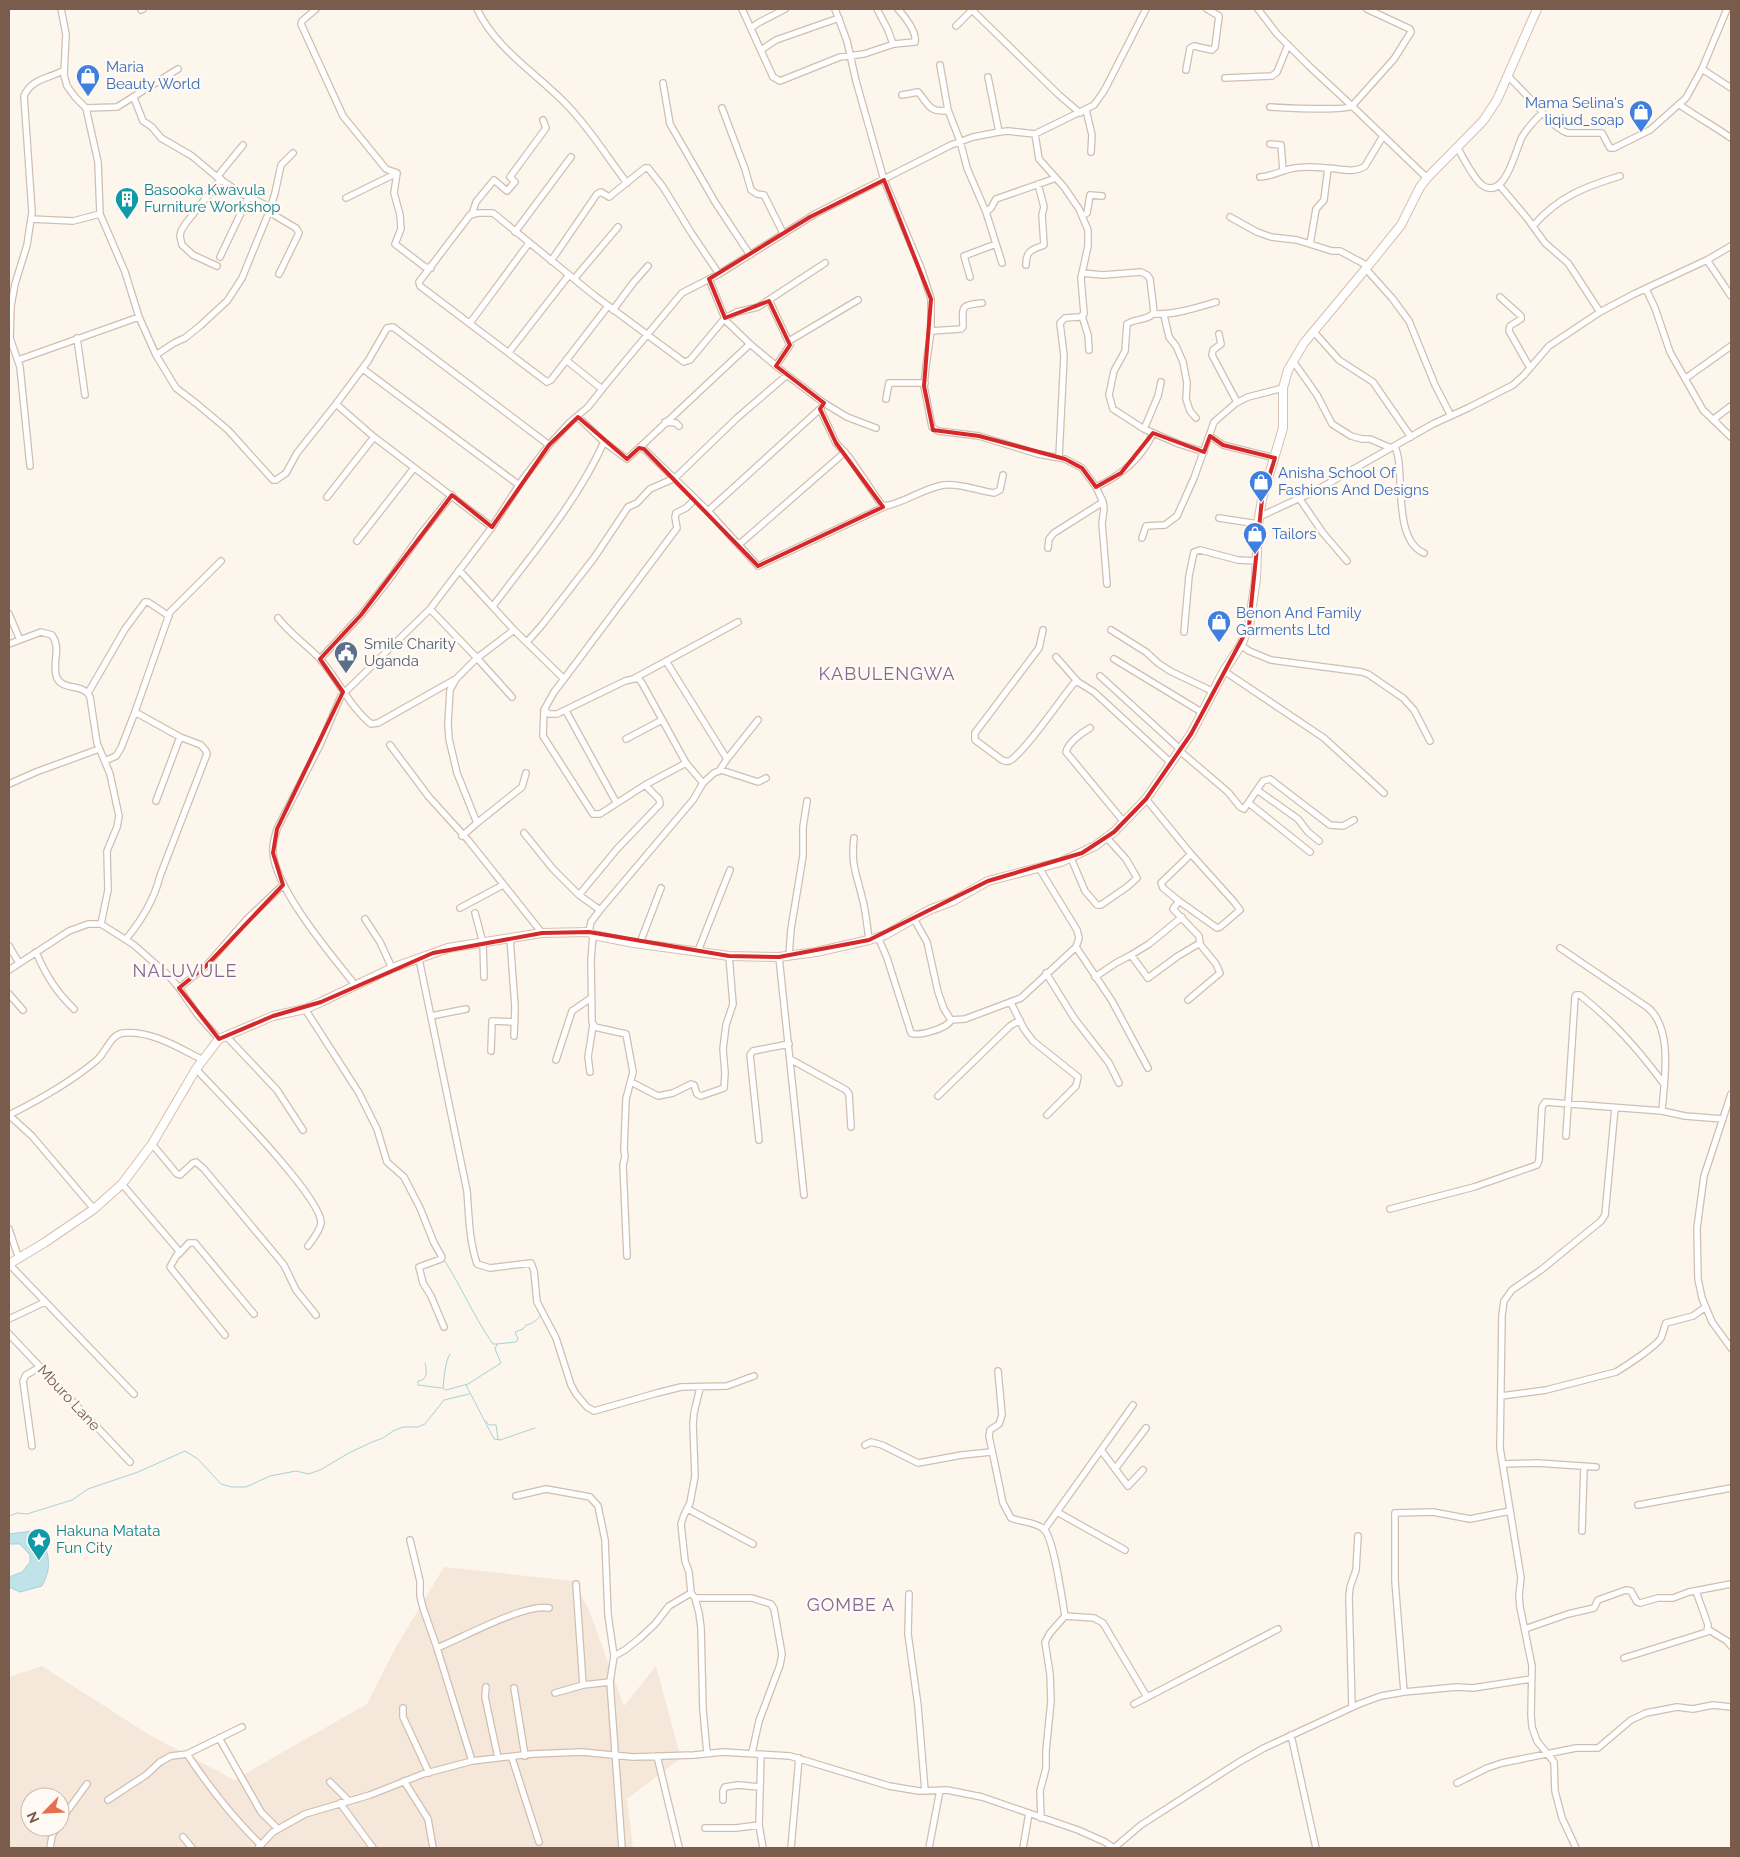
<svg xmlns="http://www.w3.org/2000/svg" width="1740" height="1857" font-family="Raleway,sans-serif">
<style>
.residential{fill:#f5e8da;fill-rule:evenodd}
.water{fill:#bfe3e8;stroke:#a5d3da}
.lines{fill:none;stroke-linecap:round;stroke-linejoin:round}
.stream{stroke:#a5d3da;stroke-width:1}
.street-casing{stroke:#d1beb0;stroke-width:8}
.secondary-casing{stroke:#d6c0b0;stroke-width:10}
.street{stroke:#fff;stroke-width:5.5}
.secondary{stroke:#fff;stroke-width:8}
.marked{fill:none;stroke:#d62828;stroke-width:4;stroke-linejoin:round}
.labels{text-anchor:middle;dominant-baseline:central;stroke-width:5;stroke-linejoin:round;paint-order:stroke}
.shop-label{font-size:15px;fill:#366cbe;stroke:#fffaf3;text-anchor:start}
.culture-label{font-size:15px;fill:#0d838f;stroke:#fffaf3;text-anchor:start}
.service-label{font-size:15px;fill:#4e5e75;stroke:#fffaf3;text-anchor:start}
.street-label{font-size:15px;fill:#7a5c4d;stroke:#fffaf3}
.quarter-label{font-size:18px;letter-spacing:1px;fill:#846695;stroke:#fffaf3}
</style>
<rect width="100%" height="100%" fill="#fdf6ec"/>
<path class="residential" d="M444,1567L574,1581L589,1610L624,1706L656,1666L681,1758L627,1799L633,1848H9V1677L42,1666L148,1734L234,1780L367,1704L397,1645ZM30,1797H60V1827H30Z"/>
<path class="water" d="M40,1530C47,1553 54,1564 42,1586L20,1592L9,1587V1577L22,1572L30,1562V1555L20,1544H9V1534Z"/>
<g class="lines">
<path class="stream" d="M443,1258C461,1286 474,1317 493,1344H497L495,1349L501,1363L468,1384L446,1390L443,1388C444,1378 445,1362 450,1354
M497,1344L516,1342L518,1339L515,1332L523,1329L526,1325C532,1324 538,1320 541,1315
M425,1363C427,1371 428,1380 418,1381V1385L442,1388
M466,1385L494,1439L500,1440
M486,1421L489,1425H496L498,1439L500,1440L535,1428
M9,1516L17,1513L27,1514L72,1500L88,1489L138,1472L185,1451L198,1459L221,1484L232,1487H246L270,1476L296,1471L309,1474L322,1469L347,1454L372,1442L383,1438L393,1431L403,1427H418L425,1424L444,1400L469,1394"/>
<g class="street-casing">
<path id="street" d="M61,9L66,34L64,75L67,86L75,97L86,108L98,162L100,214L125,272L139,317L156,355L176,388L197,404L228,430L273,480H276L286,473L297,453L336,404L374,437L492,527
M316,9L302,21L301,24L343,116L386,169L397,173L394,193L400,215L401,229L395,244L425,267L431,268
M477,9C496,49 536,73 566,104C589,127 607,157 627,183
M742,9L773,77L780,81L840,57L864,54L894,44L915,42C917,32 905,17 898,9
M835,9L847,41L856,81L884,180L921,268L931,299V331L926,366L924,386L932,427L938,431L979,436L1038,454L1065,459L1082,468L1096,487L1103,502L1104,509L1102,523L1107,584
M877,9L888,30L893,44
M971,9L1059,95L1080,113
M1258,9L1277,34L1309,66L1352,106L1427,178
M141,10L143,9
M956,26L973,9
M751,28L758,23L785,9
M761,50L776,40L839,18
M940,65L948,110L960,141L967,168L986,212L1002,263
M1702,69L1731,88
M1186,70L1190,48L1194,46L1212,50L1215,47L1219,16L1207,9
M1508,76L1539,108L1550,122L1563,131L1568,133H1602L1610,148H1614L1650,130L1686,98L1702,69L1727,9
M988,77L999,132
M1225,78L1272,76L1277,72L1288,45
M663,83L670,124L715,202L750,255
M902,95L918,92C928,103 929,114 948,110
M134,98L143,121L152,127L161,138L192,156L217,177L242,194L270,207
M1680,105C1697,117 1714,126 1731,138
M1270,107C1282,108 1346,111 1352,106L1394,59L1411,32L1410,29L1367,9
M86,108L117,107L178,69
M722,108L745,169L751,190L757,194L764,195L783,233
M1086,110L1092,135L1091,152
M1035,134L1039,159L1064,187L1079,209L1088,230V246L1081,278L1084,314L1080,317L1065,318L1060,323L1064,356L1059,457
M1270,144L1281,145L1283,171
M1457,147C1463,157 1473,178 1482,185C1505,201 1515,151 1522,137C1527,128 1535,120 1542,113
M217,177L243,145
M1260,177C1270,176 1277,173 1286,170C1299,166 1313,167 1326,168C1337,168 1355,174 1365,166L1383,136
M1500,186L1527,218L1545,243L1568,263L1600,312
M346,198L397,173
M269,212L296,228L299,233L279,274
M986,212L991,208L996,199L1056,178
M472,214L476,202L494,180L507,191L515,182L510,177L546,128L543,120
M1083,215L1087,213L1090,195L1102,196
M1230,217L1257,232L1271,237L1297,240L1332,251H1340L1368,266
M31,219L73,221L100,214
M1533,226C1558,197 1584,187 1620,176
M515,232L571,157
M1310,244L1316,209L1324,200L1328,168
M220,257L249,196
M1707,260L1731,296
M551,261L597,194L601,192L609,197L645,168H648L663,187L692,234L719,274
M1026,265C1026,250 1032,250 1044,245L1042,215L1044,207L1038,184
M217,266L193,255L182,245L180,236L181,231L186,223L221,179
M1366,269L1392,298L1409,321L1435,385L1451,416
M1082,273L1103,275L1141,272L1147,275L1150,279L1154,312C1149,321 1135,318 1127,324L1125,351L1114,371L1109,395L1113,409L1144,429L1179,444L1204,452
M970,277L964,256L996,244
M574,279L618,227
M709,279L726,321L750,344L787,375L824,403L847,417L876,428
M1646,289L1655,308L1670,352L1675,361L1703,410L1731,437
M1500,297L1521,316V319L1510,326L1509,331L1530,368
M769,300L790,345L776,366
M9,306L11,307L10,338L20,367L30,466
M11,306L15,284L27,245L32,212L24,96C32,78 49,79 64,70
M608,306L551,380L547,382L420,286L419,282L470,215L478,213H493L595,296L684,362L690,360L725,318L737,312L758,307L825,263
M613,310L633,283L648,266
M1153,314C1174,315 1196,308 1216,302
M1164,315L1169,337L1176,346L1183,362L1187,383L1186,399L1190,411L1196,418
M1082,316L1088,335L1089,350
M470,323L529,243
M931,331L961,329L963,327C963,307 959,305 982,303
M1313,331L1339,360L1373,382L1411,437
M1219,334L1221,344L1213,350L1212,355L1237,402
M77,338L85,395
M789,341L858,300
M509,352L569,275
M156,355L174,343L185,338L201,325L227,301L235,289L242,278L269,212L275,193L281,165L293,153
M18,360L139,317
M566,360L602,389
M1293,361L1317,395L1332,424L1351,436L1362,439H1370L1391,448
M363,369L519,485
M1686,378L1731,346
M886,399L889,383H925
M336,404L368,361L387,328L393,327L549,445
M820,409L836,443L849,457L881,504L885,506C905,503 923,488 944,485C961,483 978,491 994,493L1000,490L1003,475
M578,417L604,442L627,459L639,448L644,449L708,511L737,543L742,542L845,452
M1714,419L1731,406
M665,422L676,423L679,426
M1144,429L1158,396L1161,382
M1210,436L1223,445L1275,458
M1395,446C1397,452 1399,459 1399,465C1402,490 1397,542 1424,553
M639,448L750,344
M1096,487C1120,476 1142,458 1153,433
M327,497L374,437
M1299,498L1323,533L1347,561
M708,511L821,408
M1259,517L1315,491L1433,424L1468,408L1513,385L1524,375L1549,346L1600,312L1634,294L1707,260L1731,246
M1219,518L1258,524
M1142,538L1146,526L1165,525L1177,516L1194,478L1214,422L1236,403L1248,397L1283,388
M357,541L414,468
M737,543L758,566L886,506
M1048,548L1049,539L1054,533L1103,502
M459,570L514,630L564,679L677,528L675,517L676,513L686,508L695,499
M493,606C532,554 577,502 604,442
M430,609L477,658L456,679L450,690L448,724L449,739L457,773L477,823L462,836
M9,614L20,640
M278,618C291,635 306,644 320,659C338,679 349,706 371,724L378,723L454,680
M1043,630L1039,648L975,733V740L1002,760C1005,761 1006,762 1009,761C1021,757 1063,696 1074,683L1078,682L1094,692L1170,762
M1111,630L1146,652L1158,663L1170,671L1214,692
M1184,632L1189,576L1194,552L1200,550L1238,560L1257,561
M527,642L542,625L594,558L628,507L637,503L650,489L675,478L737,418L787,375
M9,644L41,632L52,635C62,649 51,664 57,678C63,691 84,683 90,697L97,743L110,774L119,816L117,827L107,851L108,890L101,924
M1241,645L1249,651L1271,660L1362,672L1368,674L1403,698L1414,710L1430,741
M1056,657L1078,682
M320,659L361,615L391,577L420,535L452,495
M1114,659L1203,713
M666,661L727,759L719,771
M1224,671L1324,738L1384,793
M1100,676L1180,749
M635,678L738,622
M564,679L554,692L544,710L543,736L593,814H600L645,785L686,763
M88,693L125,629L145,602H148L169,616
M512,697L477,658L514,630
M544,710L549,714H557L625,681L638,678L642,683L686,763L703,783
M566,711L616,802
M1090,728C1081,733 1068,743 1066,752L1124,822
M626,739L662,720
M390,745L429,797L468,840L542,933
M1178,754L1181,752L1228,792L1240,807L1244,809L1248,803L1250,804L1310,852
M727,759L758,720
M105,761L116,756L121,748L135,712
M9,784L36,772L99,749
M1257,790L1298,819L1308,832L1319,841
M1146,799L1191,854L1235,903L1240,910L1220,927L1217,928L1179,901
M156,801L180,737
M1248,803L1263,781L1270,779L1330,825L1343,826L1354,820
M477,823L522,787L526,773
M524,833L553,869L579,895
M854,838C851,865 856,872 862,897C866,911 867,926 869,940
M1071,858L1085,891L1097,905H1101L1127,887L1137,878L1126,859L1107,838
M460,908L503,885
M600,910L579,895L617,849L660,804L659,799L645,785
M475,913L483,943L484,977
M365,919L380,942L392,968
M914,919L927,942L938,992L944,1009L951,1020L965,1019L1021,998L1076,947L1079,938L1077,930L1039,868
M589,932L591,922L600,910L693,800L703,783L714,773L721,770L758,782L766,778
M593,935L591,960L592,1022L595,1027L599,1028L626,1034L633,1072L626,1099L624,1149L625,1157L623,1165L627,1256
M878,937L887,958L911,1033C918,1037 948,1028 951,1020
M510,938L515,1007L514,1036
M126,939C142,920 154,900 160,876L207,754L206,751L201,745L180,737L135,712L170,612L221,561
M640,943L661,888
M9,946L19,963
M1076,947L1112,1001L1148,1068
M1560,948L1647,1007C1674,1028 1664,1081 1662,1111
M698,951L730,870
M36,952C45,974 57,993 74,1009
M789,955L791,929L803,856V827L807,801
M1131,955L1149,944L1182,917
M779,957L804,1195
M419,959L467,1191C469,1216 469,1240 477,1264L490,1268L531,1263L534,1271L537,1302L556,1338L571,1385L576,1394L587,1407L594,1411L657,1393L681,1387L727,1386L754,1376
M9,970L69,931L88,924H101L134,945L168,975L179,988L197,1014L219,1039
M1046,973L1074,1018L1109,1063L1119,1083
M1095,977L1116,963L1131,955L1148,978L1178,956L1200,943L1199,936L1173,909L1179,901L1163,888L1161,883L1191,854
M356,986C332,956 275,889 273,852C272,844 275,837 277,829L320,745L341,696L430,609L492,527L523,479L549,445L570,422L588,407L607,383L682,293L719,274L815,214L951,145L973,137L999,132L1008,131L1035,134L1094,105L1104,91L1146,9
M179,988L206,966L246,920L283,885
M9,994L23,1010
M1188,1000L1220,973L1216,964L1199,943
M1011,1003L1024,1029L1033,1041L1078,1077L1076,1086L1047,1115
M305,1009L359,1093L377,1129L387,1162L404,1177L420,1208L434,1243L442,1257L441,1259L419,1267L423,1283L431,1296L444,1327
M431,1016L466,1009
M226,1036L277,1090L303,1130
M491,1051L492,1021L515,1022
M790,1059L846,1090L849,1094L851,1127
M556,1060L572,1011L591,998
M196,1069C218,1093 322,1197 321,1223C320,1231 313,1239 308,1246
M590,1072L588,1057L593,1025
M631,1082L658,1096L673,1093L691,1084L694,1085L697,1094L701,1096L724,1088L725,1073L723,1049L726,1025L733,1004L729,956
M1731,1094L1704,1176L1697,1228L1698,1279L1702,1298L1712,1322L1731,1348
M938,1096L1010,1026L1020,1020
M9,1115C39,1100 71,1082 97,1060C107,1051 110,1035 123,1033C151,1030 179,1048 203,1060
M9,1115L32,1136L94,1209
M1566,1136L1575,997L1576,995H1580C1615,1023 1637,1048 1664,1084
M759,1140L750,1055L753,1051L789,1044
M152,1144L177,1174L180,1175L193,1163L196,1162L204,1169L284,1265L296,1290L316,1315
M122,1184L179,1251L170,1267L225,1335
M1390,1209L1474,1187L1537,1165L1539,1160L1542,1107L1545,1102L1662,1111L1685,1116L1723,1119
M9,1229L19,1259
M179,1254L189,1243H195L254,1314
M9,1264L134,1394
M9,1319L45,1302
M9,1334L130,1462
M998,1371L1002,1415L999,1424L990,1430L989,1436L1003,1503L1011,1518C1021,1522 1035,1522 1044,1529C1054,1539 1062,1599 1065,1616
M700,1388L694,1413L693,1424L695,1476L690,1503L684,1515L681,1524L685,1561L689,1572L691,1593L695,1598L699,1613L701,1628L703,1710L707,1753
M1501,1396L1546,1390L1616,1372C1626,1366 1655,1347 1661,1338C1663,1333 1664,1328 1666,1323L1693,1316L1704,1308
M865,1445L871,1442L882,1445L918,1463L962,1455L991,1452
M32,1446L23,1381L26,1375L40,1367
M1101,1450L1128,1486L1143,1470
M1503,1464L1537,1463L1596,1467
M1115,1469L1146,1428
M516,1496L546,1489L585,1496L590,1497L598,1506L605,1540L608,1615L614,1656L610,1682L622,1848
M1638,1505L1731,1488
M688,1509L753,1544
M1057,1512L1125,1550
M1044,1530L1133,1405
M1582,1531L1584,1467
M410,1540L420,1581V1596L423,1608L437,1648
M576,1584L583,1685L610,1682
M909,1594L908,1634L918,1706L925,1791
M695,1598H752L771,1604L774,1609L782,1654L780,1665L759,1721L752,1753
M1065,1616L1094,1618L1103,1623L1147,1697
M1525,1629L1568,1614L1594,1608L1598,1600L1626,1590L1631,1591L1637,1602L1640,1603L1658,1598H1673L1689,1592L1731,1584
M1709,1630L1727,1641L1731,1646
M614,1656L625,1650L640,1638L655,1624L669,1606L691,1593
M1624,1658L1707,1632L1708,1625L1696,1591
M486,1687L485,1697L498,1758
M514,1688L525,1756
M1404,1692L1395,1581V1513L1433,1512L1470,1519L1510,1511
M555,1693L583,1685
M1134,1704L1278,1629
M1352,1707L1349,1597L1350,1587L1356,1570L1358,1536
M403,1708V1717L429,1773
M1291,1735L1316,1848
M219,1738L261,1812L278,1829
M187,1754C209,1787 232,1817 261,1845
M761,1754L759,1825L763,1848
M657,1756L679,1847
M512,1758L539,1842
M472,1761L437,1648C462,1638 525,1603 549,1608
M404,1781L428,1819L433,1848
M330,1782L348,1800
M1457,1783L1487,1768L1502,1763L1576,1748H1598L1631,1720L1646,1713L1677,1707L1693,1709L1713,1705L1731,1707
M108,1800L146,1775L160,1762L171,1756L187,1754L242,1727
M723,1800V1791L725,1787L738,1785L760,1787
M340,1803L373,1848
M1041,1818L1040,1791L1046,1768V1751L1051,1701L1050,1674L1045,1642L1050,1633L1065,1616
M60,1821L87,1784
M705,1828H736L759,1825
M183,1837L192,1848
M50,1848L52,1836L57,1827
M258,1848L273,1832L305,1814L370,1795L423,1774L472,1761L532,1754L582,1752L633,1757L694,1755L723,1752L790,1756L889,1786L919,1791L947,1790L982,1797L1078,1830L1105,1842L1114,1848
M791,1848L799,1758
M929,1848L940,1790
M1023,1848L1029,1813
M1114,1848L1141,1825L1239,1762L1264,1748L1359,1704L1381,1696L1404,1692L1457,1687L1473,1688L1531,1679
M1576,1848L1562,1818L1555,1791L1554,1762L1537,1741L1532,1727L1531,1715L1532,1666L1520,1607L1519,1595L1521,1578L1500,1448L1502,1315L1504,1301L1512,1290L1541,1270L1601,1221L1605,1215L1615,1108"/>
</g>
<g class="secondary-casing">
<path id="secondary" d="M9,1264L44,1243L94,1209L122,1184L152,1144L196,1069L219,1039L273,1016L305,1009L321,1002L392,968L448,948L542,933L589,932L593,935L634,943L729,956L779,957L816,952L869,940L885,935L929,910L953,901L988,881L1061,862L1095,846L1114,832L1146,799L1191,734L1224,671L1241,645L1249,626L1256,579L1258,524L1262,499L1283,428V388L1288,370L1304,343L1368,266L1401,225L1420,187L1427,178L1483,121L1497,100L1537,9"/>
</g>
<use href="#street" class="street"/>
<use href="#secondary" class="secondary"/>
</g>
<path class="marked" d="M884,180L931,299L924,386L933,430L979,436L1065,459L1082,468L1096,487L1121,473L1153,433L1204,452L1210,436L1223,445L1275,458L1262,499L1249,626L1191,734L1146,799L1114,832L1082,853L988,881L869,940L779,957L729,956L589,932L542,933L433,953L321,1002L273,1016L219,1039L179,988L206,966L283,885L273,853L277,829L343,692L320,659L361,615L452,495L492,527L549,445L578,417L627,459L639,448L644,449L758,566L883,507L836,443L820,409L824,403L776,366L790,345L769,301L725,318L709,279L810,217Z"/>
<defs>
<g id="shop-pin" transform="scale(1.25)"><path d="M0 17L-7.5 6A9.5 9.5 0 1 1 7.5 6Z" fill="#3f7fe0" stroke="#fffaf3"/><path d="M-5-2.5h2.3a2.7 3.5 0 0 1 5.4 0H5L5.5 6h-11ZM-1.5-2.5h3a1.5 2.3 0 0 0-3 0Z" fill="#fff"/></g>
<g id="building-pin" transform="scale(1.25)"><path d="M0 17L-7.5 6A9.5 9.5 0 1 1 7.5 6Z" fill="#0f9aa8" stroke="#fffaf3"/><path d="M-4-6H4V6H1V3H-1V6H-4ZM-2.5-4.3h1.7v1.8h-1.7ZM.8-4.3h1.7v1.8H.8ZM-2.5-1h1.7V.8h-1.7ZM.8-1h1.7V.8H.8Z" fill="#fff"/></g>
<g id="civic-pin" transform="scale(1.25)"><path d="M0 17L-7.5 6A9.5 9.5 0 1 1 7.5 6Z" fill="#5c6f8a" stroke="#fffaf3"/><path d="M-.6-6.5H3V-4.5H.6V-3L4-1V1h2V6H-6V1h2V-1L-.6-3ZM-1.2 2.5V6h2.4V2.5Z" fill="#fff"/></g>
<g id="sight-pin" transform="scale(1.25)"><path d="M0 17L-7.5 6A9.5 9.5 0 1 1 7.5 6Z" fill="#0f9aa8" stroke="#fffaf3"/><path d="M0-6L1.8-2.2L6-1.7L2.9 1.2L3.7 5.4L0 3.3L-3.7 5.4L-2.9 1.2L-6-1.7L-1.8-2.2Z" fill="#fff"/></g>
</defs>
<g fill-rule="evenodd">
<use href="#shop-pin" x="88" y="76"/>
<use href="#shop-pin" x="1641" y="112"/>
<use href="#building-pin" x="127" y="199"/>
<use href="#shop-pin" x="1261" y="482"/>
<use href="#shop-pin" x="1255" y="534"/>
<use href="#shop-pin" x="1219" y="622"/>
<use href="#civic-pin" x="346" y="653"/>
<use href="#sight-pin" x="39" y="1540"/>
</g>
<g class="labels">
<g class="shop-label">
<text x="106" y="67">Maria<tspan x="106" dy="17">Beauty World</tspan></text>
<text x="1624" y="103" text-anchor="end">Mama Selina's<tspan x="1624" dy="17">liqiud_soap</tspan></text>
<text x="1278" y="473">Anisha School Of<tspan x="1278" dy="17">Fashions And Designs</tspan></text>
<text x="1272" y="534">Tailors</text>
<text x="1236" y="613">Benon And Family<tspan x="1236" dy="17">Garments Ltd</tspan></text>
</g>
<g class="culture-label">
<text x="144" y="190">Basooka Kwavula<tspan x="144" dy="17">Furniture Workshop</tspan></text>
<text x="56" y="1531">Hakuna Matata<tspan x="56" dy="17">Fun City</tspan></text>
</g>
<g class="service-label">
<text x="364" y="644">Smile Charity<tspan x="364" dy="17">Uganda</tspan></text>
</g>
<g class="street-label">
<text transform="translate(69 1398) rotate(47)">Mburo Lane</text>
</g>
<g class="quarter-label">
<text x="887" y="673">KABULENGWA</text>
<text x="185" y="970">NALUVULE</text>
<text x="851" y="1604">GOMBE A</text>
</g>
</g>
<rect width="1740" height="1857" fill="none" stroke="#7a5c4d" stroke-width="20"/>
<g transform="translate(45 1812) rotate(246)"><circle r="24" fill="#fffaf3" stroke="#cabbb1"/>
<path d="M0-4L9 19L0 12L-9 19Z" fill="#e76f51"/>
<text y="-8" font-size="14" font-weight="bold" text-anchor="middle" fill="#7a5c4d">N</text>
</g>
</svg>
